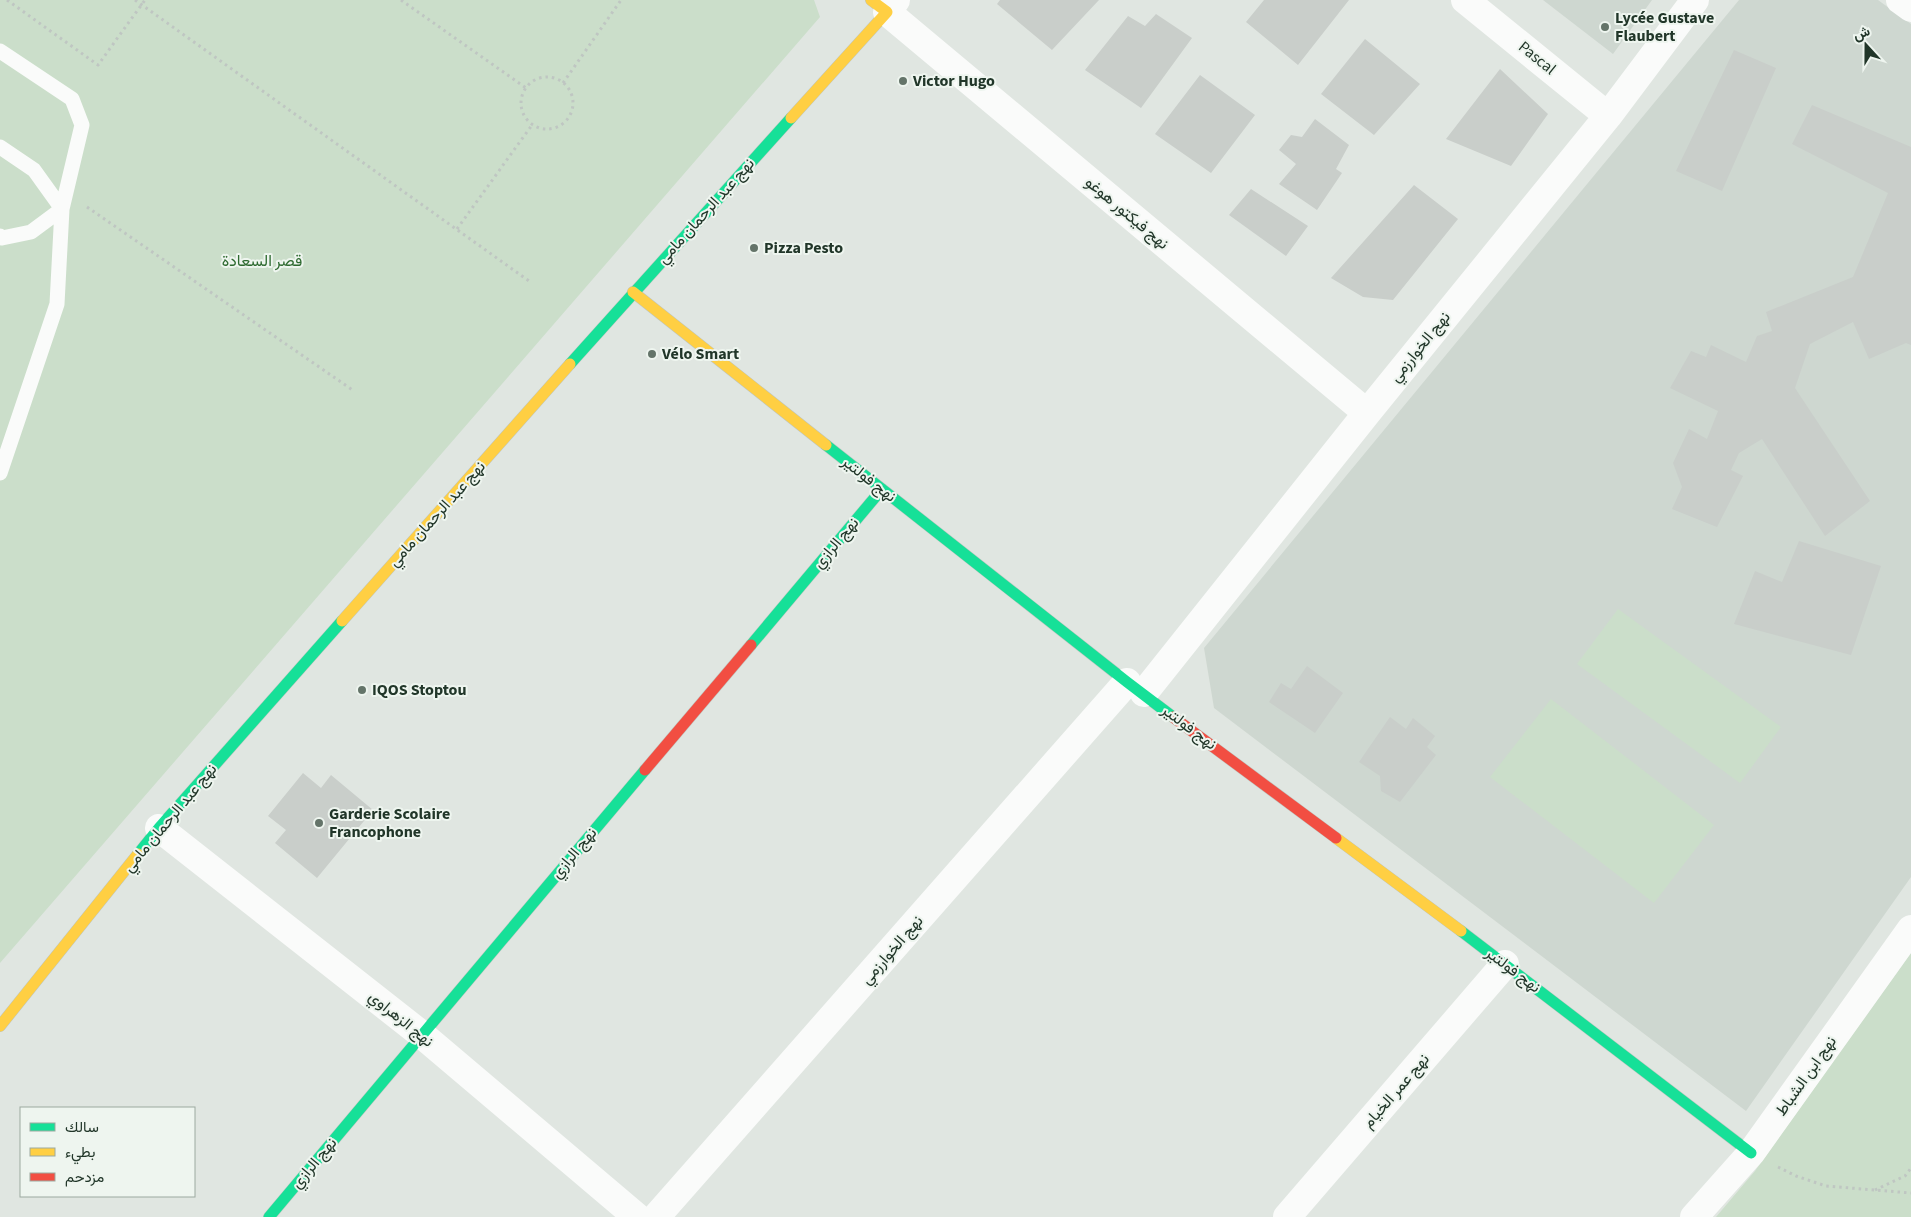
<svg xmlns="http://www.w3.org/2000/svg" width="1911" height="1217" font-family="'Source Sans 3',Vazirmatn,sans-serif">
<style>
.built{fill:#ced7d0}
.green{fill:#cbdeca}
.building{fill:#c9ceca}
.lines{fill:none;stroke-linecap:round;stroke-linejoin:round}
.fast-casing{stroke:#bdc5bf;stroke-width:12}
.slow-casing{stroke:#bdc5bf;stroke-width:12}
.jam-casing{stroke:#bdc5bf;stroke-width:12}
.path{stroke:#bfc6c2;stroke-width:3;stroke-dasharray:2.5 4;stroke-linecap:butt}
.lane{stroke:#fafbfa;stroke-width:15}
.street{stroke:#fafbfa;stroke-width:28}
.fast{stroke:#16e098;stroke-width:11}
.slow{stroke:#ffcf43;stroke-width:11}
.jam{stroke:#f24e42;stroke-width:11}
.poi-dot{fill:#647469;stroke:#eef5ef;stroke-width:2}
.labels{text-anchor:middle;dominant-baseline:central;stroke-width:4;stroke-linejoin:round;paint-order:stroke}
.poi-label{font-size:16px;font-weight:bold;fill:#213629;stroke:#eef5ef;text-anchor:start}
.street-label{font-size:16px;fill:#213629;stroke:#eef5ef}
.park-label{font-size:16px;fill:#2e6a30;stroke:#eef5ef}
</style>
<rect width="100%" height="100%" fill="#e0e6e1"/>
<path class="built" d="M1543,0H1652L1613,54Z
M1739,0H1878L1911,24V877L1746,1111L1214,708L1204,648Z"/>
<path class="green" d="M0,0H814L820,17L0,963Z
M1618,609L1781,727L1740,783L1577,664Z
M1551,699L1714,825L1654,903L1490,777Z
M1911,953V1217H1716L1755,1171Z"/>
<path class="building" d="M1000,0H1099L1052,50L997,4Z
M1264,0H1349L1298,65L1246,22Z
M1156,14L1192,38L1141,108L1085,70L1128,16L1145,26Z
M1365,39L1420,84L1374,135L1321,94Z
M1734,50L1776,68L1722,191L1676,171Z
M1500,69L1548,114L1511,166L1446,139Z
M1200,75L1255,115L1211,173L1155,134Z
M1812,105L1911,147V345L1906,343L1869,359L1853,322L1810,344L1795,388L1870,501L1825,536L1762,439L1739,453L1731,470L1743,476L1717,527L1672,509L1682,487L1673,463L1689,429L1707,439L1718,411L1670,388L1691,351L1706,357L1711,345L1746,362L1757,336L1772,331L1766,312L1853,277L1888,193L1792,144Z
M1315,119L1349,145L1336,169L1342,173L1317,210L1279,184L1296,164L1279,150L1291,135L1302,137Z
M1414,185L1458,219L1393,300L1363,297L1331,278Z
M1251,189L1308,226L1286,256L1229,215Z
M1799,541L1881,566L1851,655L1734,624L1755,571L1782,582Z
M1307,666L1343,693L1315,733L1269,702L1281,683L1291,689Z
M1390,717L1406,729L1413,718L1435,736L1427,747L1436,755L1400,802L1381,791L1380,776L1359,762Z
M303,773L321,788L331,775L373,810L317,878L275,843L286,830L268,816Z"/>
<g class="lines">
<g class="fast-casing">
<path id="fast" d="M570,364L791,118
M826,445L1127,682L1173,717
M751,645L882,489
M138,854L159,828L342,621
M1461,931L1751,1153
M269,1217L645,770"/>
</g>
<g class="slow-casing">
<path id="slow" d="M791,118L887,12L871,0
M633,292L826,445
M342,621L570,364
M1336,838L1461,931
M0,1026L138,854"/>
</g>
<g class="jam-casing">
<path id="jam" d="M1173,717L1336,838
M645,770L751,645"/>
</g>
<path class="path" d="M7,0L98,65L145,0
M135,0L529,281
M401,0L526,88
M521 103a26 26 0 1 1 52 0a26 26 0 1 1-52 0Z
M563,83L621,0
M87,207L354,391
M457,229L532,125
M1778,1167L1796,1176L1826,1186L1911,1193
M1875,1190L1905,1176L1911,1168"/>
<path class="lane" d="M0,51L72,99L82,125L62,209L31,232L2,238L0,236
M0,147L34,170L62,209L57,304L0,473"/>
<path class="street" d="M896,0L887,12L1367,413
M1465,0L1608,116
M1900,0L1911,8
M1144,693L1367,413L1608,116L1695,0
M159,828L421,1034L637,1217
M656,1217L1127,682
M1287,1217L1505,964
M1694,1217L1751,1153L1911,929"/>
<use href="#fast" class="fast"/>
<use href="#slow" class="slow"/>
<use href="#jam" class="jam"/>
</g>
<g class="poi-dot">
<circle cx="1605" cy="27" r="5"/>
<circle cx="903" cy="81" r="5"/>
<circle cx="754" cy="248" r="5"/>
<circle cx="652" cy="354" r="5"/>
<circle cx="362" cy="690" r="5"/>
<circle cx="319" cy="823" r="5"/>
</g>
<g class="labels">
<g class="poi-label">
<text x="1615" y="18">Lycée Gustave<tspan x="1615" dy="18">Flaubert</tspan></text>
<text x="913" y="81">Victor Hugo</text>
<text x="764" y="248">Pizza Pesto</text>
<text x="662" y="354">Vélo Smart</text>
<text x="372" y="690">IQOS Stoptou</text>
<text x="329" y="814">Garderie Scolaire<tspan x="329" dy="18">Francophone</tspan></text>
</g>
<g class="street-label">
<text transform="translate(1537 58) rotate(39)">Pascal</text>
<text transform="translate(706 211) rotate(-48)">نهج عبد الرحمان مامي</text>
<text transform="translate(1127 213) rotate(40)">نهج فيكتور هوغو</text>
<text transform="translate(1420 347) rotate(-51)">نهج الخوارزمي</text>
<text transform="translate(869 479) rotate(38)">نهج فولتير</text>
<text transform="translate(437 514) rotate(-48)">نهج عبد الرحمان مامي</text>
<text transform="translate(836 543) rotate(-50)">نهج الرازي</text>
<text transform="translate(1189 727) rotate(37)">نهج فولتير</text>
<text transform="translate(170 818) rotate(-50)">نهج عبد الرحمان مامي</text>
<text transform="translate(574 853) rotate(-50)">نهج الرازي</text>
<text transform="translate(892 950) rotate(-49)">نهج الخوارزمي</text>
<text transform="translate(1513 970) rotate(37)">نهج فولتير</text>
<text transform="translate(401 1019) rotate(39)">نهج الزهراوي</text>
<text transform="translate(1806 1076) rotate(-55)">نهج ابن الشباط</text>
<text transform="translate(1396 1091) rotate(-49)">نهج عمر الخيام</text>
<text transform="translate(314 1163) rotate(-50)">نهج الرازي</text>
</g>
<g class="park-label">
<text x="262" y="261">قصر السعادة</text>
</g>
</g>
<rect x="20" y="1107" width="175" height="90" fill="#eef5ef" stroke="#9ca9a0"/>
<rect x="30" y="1123" width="25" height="8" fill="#16e098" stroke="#9ca9a0"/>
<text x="65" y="1132" font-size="15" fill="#213629">سالك</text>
<rect x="30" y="1148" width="25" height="8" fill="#ffcf43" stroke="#9ca9a0"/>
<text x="65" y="1157" font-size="15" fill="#213629">بطيء</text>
<rect x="30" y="1173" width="25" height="8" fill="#f24e42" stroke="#9ca9a0"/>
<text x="65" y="1182" font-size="15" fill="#213629">مزدحم</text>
<g transform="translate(1866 45) rotate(339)" stroke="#eef5ef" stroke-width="4" paint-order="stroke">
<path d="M0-4L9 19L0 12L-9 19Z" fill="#213629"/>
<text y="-8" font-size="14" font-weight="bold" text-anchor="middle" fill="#213629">ش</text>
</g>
</svg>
